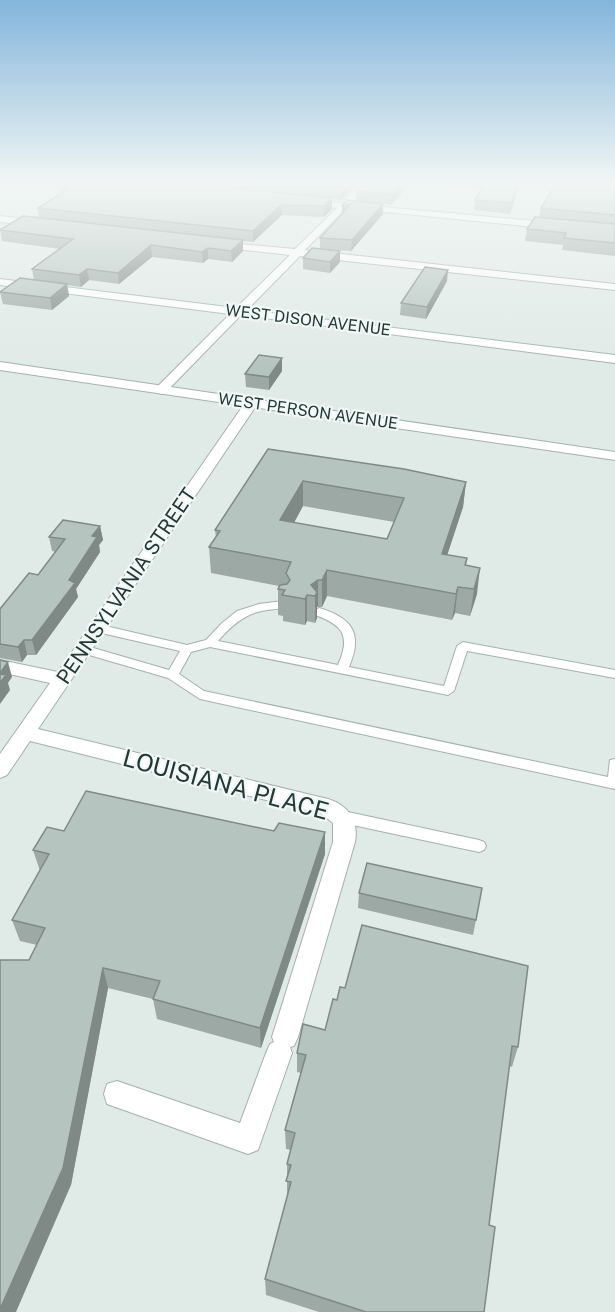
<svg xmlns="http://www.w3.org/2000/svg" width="615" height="1312" font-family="'Public Sans',sans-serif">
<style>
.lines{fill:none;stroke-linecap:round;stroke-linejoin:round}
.service-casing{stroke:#a4b1ae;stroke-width:2}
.minor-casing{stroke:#a4b1ae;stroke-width:2}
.tertiary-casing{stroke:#a4b1ae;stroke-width:2}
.service{fill:#fff;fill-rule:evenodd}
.minor{fill:#fff;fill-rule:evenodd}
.tertiary{fill:#fff;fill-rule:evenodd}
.wall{fill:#9da9a5;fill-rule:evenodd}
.shaded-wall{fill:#7f8986}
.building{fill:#b6c4c0;stroke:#7f8986;stroke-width:1.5;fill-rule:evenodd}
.labels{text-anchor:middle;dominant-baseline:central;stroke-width:4.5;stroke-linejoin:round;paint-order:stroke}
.far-street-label{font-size:16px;fill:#233936;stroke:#f1f7f5}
.street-label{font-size:20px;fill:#233936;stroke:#f1f7f5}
.near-street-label{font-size:24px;fill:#233936;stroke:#f1f7f5}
</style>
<rect width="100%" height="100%" fill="#e0eae7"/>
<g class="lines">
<g class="service-casing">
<path id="service" d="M283,601L287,602L289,605L287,608C279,609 271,609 262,611C244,614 230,627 218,641L338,665C351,636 343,625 315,615L313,612L319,608C353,618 363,634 349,667L444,686L457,646L463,642L615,670V678L467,651L454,691L448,695L210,647L191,652L179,674L204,691L608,777L610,760L615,759V789L200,699L168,678L79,652L77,649L83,645L169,670L180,651L97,632L91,628L97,624L187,645L206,640L222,623L237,611L259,604Z
M343,811L479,840L484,842L486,846L484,850L479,852L343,823L338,821L336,817L338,813Z"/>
</g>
<g class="minor-casing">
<path id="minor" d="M361,184H369L351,204L555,223L560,226L555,229L346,208L305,250L615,284V290L300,256L247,310L615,355V363L241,315L165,393L161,394L155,390L157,387L230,314L0,285V279L236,308L290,255L219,247L216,246V242L295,249L337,208L307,205L304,200L342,203Z
M0,216L40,220L45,223L40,226L0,222Z
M252,399L258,403L38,729L328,799C348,805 359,821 355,842L298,1037L294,1046L290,1047L292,1053L258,1150L248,1154L107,1104L104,1094L107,1084L117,1081L240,1123L266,1053L270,1044L274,1042L272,1037L333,842V823L322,814L30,741L7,775L0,778V754L50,683L0,672V660L58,672L247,400Z"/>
</g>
<g class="tertiary-casing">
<path id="tertiary" d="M0,362L615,452V460L0,370Z"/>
</g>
<use href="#service" class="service"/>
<use href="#minor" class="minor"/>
<use href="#tertiary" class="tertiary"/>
</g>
<path class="wall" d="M64,184H358L341,200L332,199V209L324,217L282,215L253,242L243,241V251L232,262L208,259L203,263L152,257L119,284L89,280L81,287L67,285L69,296L52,310L3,304L0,292L34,280L32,269L60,249L2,241L0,230L39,218L38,208L61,194L60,186Z
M409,184L391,205L383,204V214L351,251L335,250L340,262L330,273L303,269V258L320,248V238L356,201V191Z
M439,184H519L510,214L474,210L475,200L481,189L439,186Z
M615,184V256L562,250L563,245L525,241L527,229L539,218L541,208Z
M447,281L426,319L400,315L401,303Z
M282,371L269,390L246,387L245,374Z
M268,449L466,482L463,507L447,555L467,558L466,566L477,594L470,616L455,613L452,620L327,596L322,607H317V618L315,623L307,621L305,625L283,621V616L278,615V589L279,586L211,573L209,547L216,537L215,530ZM303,506L394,522L387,539L294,523Z
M100,526L103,540L99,545L100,552L76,589L78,597L36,655H27L22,662L0,658V609L38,575L56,552L52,551L49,537Z
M64,831L325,854L261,1048L157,1019L153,999L108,988L71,1185L29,960L37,945L20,941L12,920L40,871L33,850Z
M359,893L476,920L473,935L358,908Z
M333,999L518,1047L512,1067L509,1066L489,1225L484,1312H319L266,1295L265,1279L287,1196V1164L291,1150L286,1149L285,1130L301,1073L297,1072V1053L325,1030Z"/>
<path class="shaded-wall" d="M348,184H358L341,200V190Z
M401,184H409L391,205L392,194Z
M518,184H519L510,214L512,203Z
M332,198V209L324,217V206Z
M351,204L342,215V205Z
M383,204V214L351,251L352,240Z
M281,205L282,215L253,242V231Z
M243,240V251L232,262L231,251Z
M151,245L152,257L119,284L118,273Z
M208,248V259L203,263L202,252Z
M340,251V262L330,273V262Z
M87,269L89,280L81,287L79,275Z
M448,270L447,281L426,319L427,307Z
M67,284L69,296L52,310L50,298Z
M282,358V371L269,390V377Z
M303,481V506L281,546L280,520Z
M466,482L463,507L439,580L442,554Z
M100,526L103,540L99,545L100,552L76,589L78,597L36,655L32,640L69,580L92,536Z
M480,568L477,594L470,616L474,589Z
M327,570V596L322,607V580Z
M318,580V606L317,607V618L315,623V596L311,585Z
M458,587L455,613L452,620L456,594Z
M307,595V621L305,625V599Z
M24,640L27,655L22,662L18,647Z
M8,662L12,677L8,683L10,690L0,704V673Z
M325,832V854L261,1048L260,1028Z
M103,968L108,988L71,1185L16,1312H0V1309Z"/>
<path class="building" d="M64,184H193L332,198L324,206L281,205L253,231L38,208L70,188L60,186Z
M278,184H348L341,190Z
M363,184H401L392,194L356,191Z
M485,184H518L512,203L475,200Z
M556,184H615V215L541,208Z
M347,200L383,204L352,240L320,238L351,204L342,205Z
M23,216L243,240L231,251L208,248L202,252L151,245L118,273L87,269L79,275L32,269L73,239L0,230Z
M535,217L615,224V243L564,238L566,233L527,229Z
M312,248L340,251L330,262L303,258Z
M425,267L448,270L427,307L401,303Z
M20,278L67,284L50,298L0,292Z
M259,355L282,358L269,377L245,374Z
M268,449L404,469L466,482L442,554L467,558L465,565L480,568L474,589L458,587L456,594L327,570L322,580H318L311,585L317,592L315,596L307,595L305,599L282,595L285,590L278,589L280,585L287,584L290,580L286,573L291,562L209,547L220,531L215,530ZM303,481L404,498L387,539L280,520Z
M63,520L100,526L92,536L97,537L69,580L75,583L32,640H24L18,647L0,644V609L29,573L38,575L65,539L49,537Z
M0,660L8,662L0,673Z
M0,674L6,675L0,683Z
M86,791L274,831L279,823L325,832L260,1028L153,999L160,981L103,968L63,1168L0,1309V960H29L45,928L12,920L49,854L33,850L47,827L64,831Z
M367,863L482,888L476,920L359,893Z
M362,925L528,966L518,1047L512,1046L489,1225L495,1227L484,1312H366L265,1279L291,1182L286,1181L291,1165L287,1164L295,1133L285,1130L306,1055L297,1053L303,1024L325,1030L333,999L337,1000L340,987L345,988Z"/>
<linearGradient id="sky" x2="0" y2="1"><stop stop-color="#83b5dc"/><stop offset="0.5" stop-color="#f1f6f4"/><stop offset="1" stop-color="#f1f6f4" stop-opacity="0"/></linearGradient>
<rect width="615" height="367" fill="url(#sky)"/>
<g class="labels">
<g class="far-street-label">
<text transform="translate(308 320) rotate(7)">WEST DISON AVENUE</text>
<text transform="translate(308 411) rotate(8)">WEST PERSON AVENUE</text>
</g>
<g class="street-label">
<text transform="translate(126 586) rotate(-56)">PENNSYLVANIA STREET</text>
</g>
<g class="near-street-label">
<text transform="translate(226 784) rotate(15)">LOUISIANA PLACE</text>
</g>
</g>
</svg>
